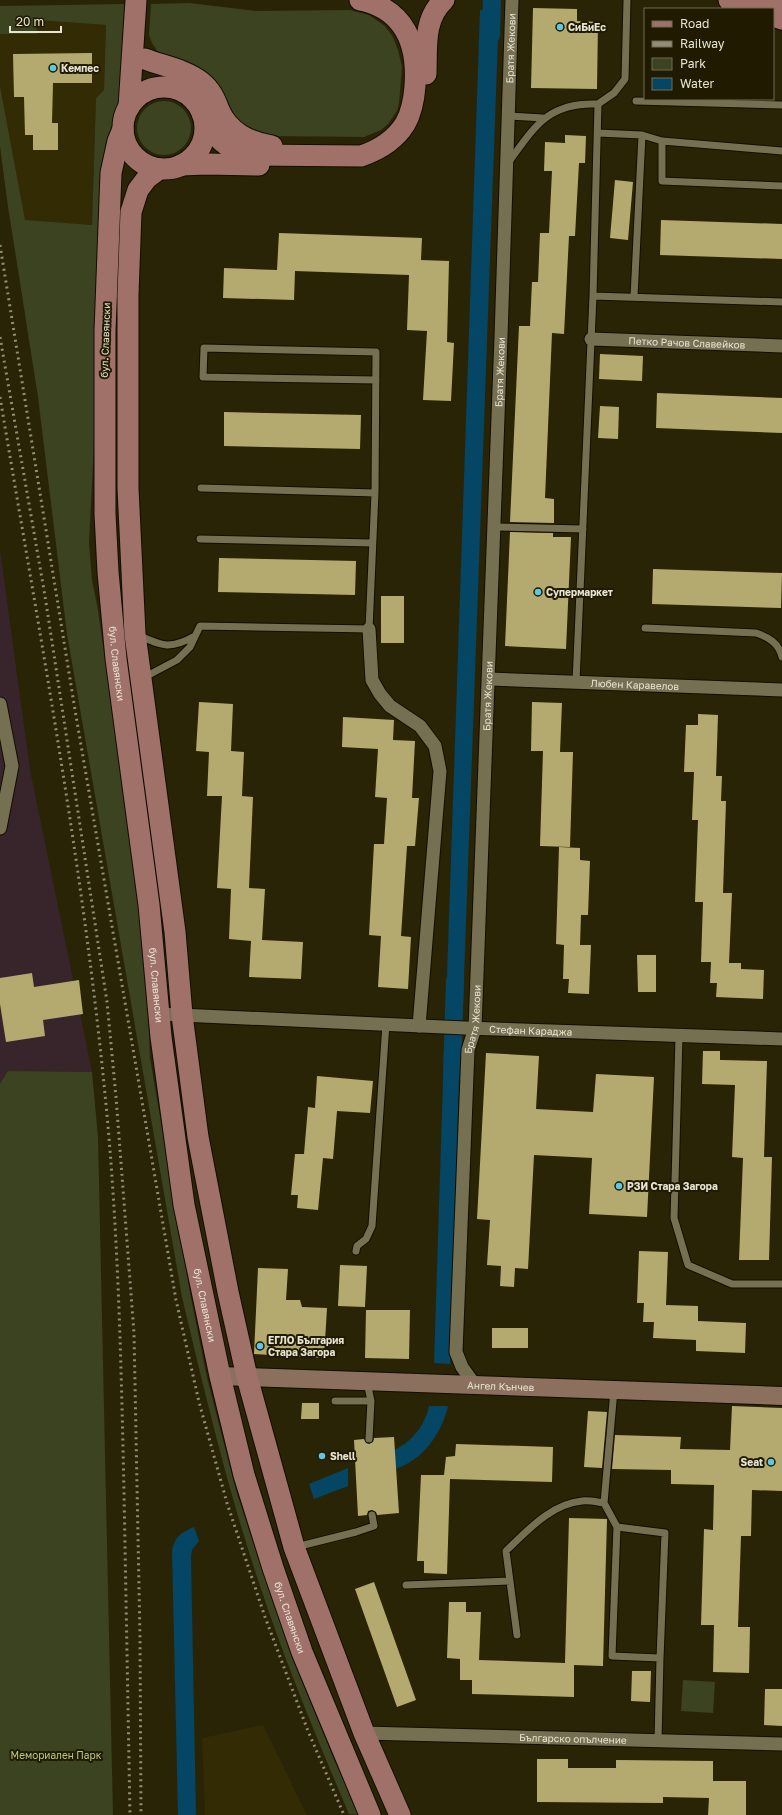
<svg xmlns="http://www.w3.org/2000/svg" width="782" height="1815" font-family="'Golos Text',sans-serif">
<style>
.built{fill:#322b04}
.industrial{fill:#38252c}
.green{fill:#3b4320}
.water{fill:#044664}
.lines{fill:none;stroke-linecap:round;stroke-linejoin:round}
.canal{stroke:#044664;stroke-width:18}
.building{fill:#b4aa6f}
.lane-casing{stroke:#120d00;stroke-width:9}
.street-casing{stroke:#120d00;stroke-width:15}
.secondary-casing{stroke:#120d00;stroke-width:20}
.primary-casing{stroke:#120d00;stroke-width:23}
.lane{stroke:#757051;stroke-width:7}
.street{stroke:#757051;stroke-width:13}
.secondary{stroke:#8a705d;stroke-width:18}
.primary{stroke:#9f7169;stroke-width:21}
.rail{stroke:#918d77;stroke-width:3;stroke-dasharray:2 4;stroke-linecap:butt}
.poi-dot{fill:#5cc7e7;stroke:#201b00;stroke-width:1.5}
.labels{text-anchor:middle;dominant-baseline:central;stroke-width:4;stroke-linejoin:round;paint-order:stroke}
.poi-label{font-size:10px;font-weight:bold;fill:#e7e4d4;stroke:#201b00;text-anchor:start}
.street-label{font-size:10px;fill:#e7e4d4;stroke:#201b00}
.park-label{font-size:10px;fill:#b9cd7c;stroke:#201b00}
</style>
<rect width="100%" height="100%" fill="#2a2407"/>
<path class="built" d="M36,20L106,25L104,90L96,98L92,225L25,221L0,86V34H37Z
M263,1725L307,1815H205L202,1738Z"/>
<path class="industrial" d="M0,550L30,770L92,1072L9,1071L0,1084Z"/>
<path class="green" d="M189,3L257,11L350,10L369,15L385,26L393,37L398,50L402,67L399,103L397,111L388,124L381,130L364,137L268,136L248,129L239,122L219,88L163,57L158,52L152,43L149,35L151,4Z
M124,4V62L122,98L115,113L112,130L95,349L94,444L89,543L92,580L98,610L149,968L148,1010L150,1058L190,1293L207,1378L237,1494L292,1657L335,1762L360,1815L349,1814C317,1739 286,1664 260,1586C228,1491 205,1394 182,1297L67,634L38,397L7,200L0,146V86L25,220L92,225L96,98L104,90L106,25L36,20L37,34H0V6Z
M137 128a27 27 0 1 1 54 0a27 27 0 1 1-54 0Z
M8,1071L92,1072L98,1137L113,1815H0V1084Z
M683,1680L715,1682L713,1713L681,1711Z"/>
<path class="water" d="M480,10H499L463,1005H446Z
M444,1050H460L450,1364L434,1363Z
M429,1406H448C443,1428 429,1451 410,1462C404,1466 398,1468 392,1470V1451C411,1443 425,1426 429,1406Z
M348,1468V1486L314,1499L309,1484Z
M194,1527L199,1541L192,1550L191,1556L196,1815H178L172,1550C176,1535 181,1533 194,1527Z"/>
<g class="lines">
<path class="canal" d="M491,35L492,0
M452,1074L455,980"/>
</g>
<path class="building" d="M533,8L577,9V21L598,22L597,89L531,88Z
M92,53V83H53L52,123H58V150H33V135H25L24,97H14L13,54Z
M565,135L586,136L585,163H579L575,236H569L564,334L552,333L545,498L554,499V523L510,522L519,326H530L532,282H538L540,233H549L552,171H544L545,142L565,143Z
M615,180L633,182L628,240L610,238Z
M661,220L782,224V259L660,255Z
M279,233L422,238L421,260L449,261L447,342L454,343L451,401L423,400L427,331L407,330L409,275L295,271L294,300L223,298L224,268L277,270Z
M600,354L643,356L642,381L599,379Z
M657,393L782,398V433L656,428Z
M600,406L619,407L618,439L598,438Z
M224,412L361,415L360,449L224,446Z
M510,532L553,533V537H571L566,649L505,646Z
M219,558L356,561L355,595L218,592Z
M653,569L782,573L781,608L652,604Z
M381,596H404V643H381Z
M199,702L233,704L231,751L244,752L242,796L253,797L249,888L265,889L262,940L303,942L301,979L249,977L251,941L229,939L231,889L217,888L222,796H207L209,752L196,751Z
M532,702L562,703L560,752H573L570,847L540,846L543,751H531Z
M698,714L718,715L716,776H722L721,801H726L723,893H732L729,963H741V969L764,970L763,999L716,997L717,983H710L711,962H701L703,902H695L698,820H692L694,772H684L686,725H698Z
M343,717L394,720L393,740L415,741L412,798H419L415,846H407L401,936L411,937L408,989L378,987L381,936L369,935L374,844H384L387,798L375,797L378,749L342,747Z
M559,847L580,848V860L590,861L588,915H581L580,945H591L589,994L568,993L569,979H563L564,945L556,944Z
M637,955H656V992H638Z
M32,973L34,987L79,980L83,1014L43,1020L45,1036L6,1042L0,1004V978Z
M703,1051H720V1060L767,1061L764,1157H772L769,1260H739L743,1158L732,1157L735,1085L702,1084Z
M486,1053L539,1056L536,1109L593,1112L596,1074L654,1077L647,1217L589,1214L592,1158L534,1155L528,1269L515,1268L514,1287L500,1286L501,1266L487,1265L490,1220L477,1219Z
M317,1076L373,1081L370,1113L337,1111L333,1159L323,1158L318,1210L297,1208L298,1195H291L295,1154H304L308,1107L315,1108Z
M639,1251L668,1252L666,1305L698,1306V1321L746,1323L745,1353L696,1351V1340L653,1338L654,1322H643L644,1303H637Z
M340,1265L367,1266L365,1307L338,1306Z
M258,1268L288,1269L286,1300H300L302,1307L327,1308L324,1358L254,1354Z
M366,1310H410L409,1359L365,1358Z
M492,1328H528V1348H492Z
M302,1403H319V1419H301Z
M732,1406L782,1408V1491L752,1490L751,1536H741L738,1627H750L749,1673L713,1672L714,1625H701L704,1529L713,1530L714,1485L671,1484V1470L612,1469L615,1435L681,1437L680,1449L730,1450Z
M588,1411L607,1412L602,1468L584,1467Z
M394,1437L399,1513L377,1515L376,1512L372,1510L368,1511L367,1515L358,1516L354,1440L364,1439L366,1443L369,1444L373,1442L374,1438Z
M456,1444L553,1447L552,1482L450,1479L447,1574L424,1573V1561H417L421,1475H444L446,1457L455,1456Z
M569,1518L607,1519L603,1666L574,1665V1697L472,1694V1680H460V1659L447,1658L449,1602H466V1612H481L479,1660L565,1663Z
M374,1582L416,1700L397,1707L355,1589Z
M632,1671H651L650,1702L631,1701Z
M765,1689H782V1726L764,1725Z
M537,1759H568V1768H616V1760L713,1761V1781H746V1815H708L709,1798L663,1797V1803L537,1802Z"/>
<g class="lines">
<g class="lane-casing">
<path id="lane" d="M636,101L782,105
M598,104L614,93L625,79L627,0
M509,116L543,118
M598,133L642,135L662,141L782,151
M662,141V181L782,186
M508,163C535,126 548,102 598,104L593,296L576,682
M593,296L782,302
M634,297L642,135
M201,488L375,493
M494,527L583,529
M200,539L372,543
M645,628L756,633C768,637 779,643 782,657
M138,635C162,646 170,650 195,636
M143,678L177,660L190,647L200,626L369,629L375,493L376,352L204,348L203,377L376,380
M679,1036L674,1218L688,1265L732,1284H782
M356,1251L357,1246L366,1239L372,1226L386,1024
M367,1382L371,1401L369,1439
M335,1401H371
M604,1503L617,1527L612,1656L660,1658L665,1533L617,1527
M296,1547L356,1532L374,1526L372,1515
M406,1585L510,1581
M517,1635L506,1551C528,1530 551,1504 582,1501C589,1500 597,1502 604,1503L614,1390
M658,1741L660,1658"/>
</g>
<g class="street-casing">
<g id="street">
<path id="s1" d="M591,339L782,346"/>
<path d="M369,629L372,680L380,694L390,706L420,726L435,746L440,771L419,1026"/>
<path id="s2" d="M489,679L782,690"/>
<path d="M0,704L12,766L0,828"/>
<path id="s3" d="M159,1014L465,1028L782,1039"/>
<path id="s4" d="M475,1385L462,1367L456,1352L468,1050L475,1028L501,337L512,0"/>
<path id="s5" d="M364,1733L782,1744"/>
</g>
</g>
<g class="secondary-casing">
<g id="secondary">
<path id="s6" d="M220,1376L782,1396"/>
</g>
</g>
<g class="primary-casing">
<g id="primary">
<path d="M729,0L782,2"/>
<path d="M773,16L782,19"/>
<path d="M145,59C163,66 186,70 201,82C211,90 215,99 219,110C229,133 249,142 272,146"/>
<path d="M426,74C427,48 423,19 444,0"/>
<circle cx="164" cy="128" r="41"/>
<path d="M129,107L136,0"/>
<path d="M202,113C216,137 224,150 252,155L361,156C379,150 395,140 405,124C412,112 414,100 415,86C418,44 405,9 360,0"/>
<path id="s7" d="M123,129L118,141L111,173L105,331V514L108,572L116,659L149,905L161,1037L184,1205L220,1376L244,1475L273,1568L302,1652L370,1815"/>
<path d="M181,165L206,164L259,165"/>
<path d="M159,169L147,178L138,190L131,212L128,295V488L135,634L175,932L182,1015L198,1137L228,1292L247,1377L294,1547L364,1733L400,1815"/>
</g>
</g>
<use href="#lane" class="lane"/>
<use href="#street" class="street"/>
<use href="#secondary" class="secondary"/>
<use href="#primary" class="primary"/>
<path class="rail" d="M0,245L75,710L176,1300L199,1402L227,1503L265,1617L308,1731L344,1815
M0,337L45,596L107,1002L116,1097L134,1333L140,1638L141,1815
M0,397C38,625 81,854 104,1084C118,1220 121,1356 124,1492C126,1600 128,1707 130,1815"/>
</g>
<g class="poi-dot">
<circle cx="560" cy="27" r="4"/>
<circle cx="53" cy="68" r="4"/>
<circle cx="538" cy="592" r="4"/>
<circle cx="619" cy="1186" r="4"/>
<circle cx="260" cy="1346" r="4"/>
<circle cx="322" cy="1456" r="4"/>
<circle cx="771" cy="1462" r="4"/>
</g>
<g class="labels">
<g class="poi-label">
<text x="568" y="27">СиБиЕс</text>
<text x="61" y="68">Кемпес</text>
<text x="546" y="592">Супермаркет</text>
<text x="627" y="1186">РЗИ Стара Загора</text>
<text x="268" y="1340">ЕГЛО България<tspan x="268" dy="12">Стара Загора</tspan></text>
<text x="330" y="1456">Shell</text>
<text x="763" y="1462" text-anchor="end">Seat</text>
</g>
<g class="street-label">
<text stroke="none"><textPath href="#s4" startOffset="1344">Братя Жекови</textPath></text>
<text transform="translate(105 340) rotate(-88)">бул. Славянски</text>
<text stroke="none"><textPath href="#s1" startOffset="96">Петко Рачов Славейков</textPath></text>
<text stroke="none"><textPath href="#s4" startOffset="1020">Братя Жекови</textPath></text>
<text stroke="none"><textPath href="#s7" startOffset="537">бул. Славянски</textPath></text>
<text stroke="none"><textPath href="#s2" startOffset="146">Любен Каравелов</textPath></text>
<text stroke="none"><textPath href="#s4" startOffset="696">Братя Жекови</textPath></text>
<text stroke="none"><textPath href="#s7" startOffset="861">бул. Славянски</textPath></text>
<text stroke="none"><textPath href="#s4" startOffset="372">Братя Жекови</textPath></text>
<text stroke="none"><textPath href="#s3" startOffset="372">Стефан Караджа</textPath></text>
<text stroke="none"><textPath href="#s7" startOffset="1185">бул. Славянски</textPath></text>
<text stroke="none"><textPath href="#s6" startOffset="281">Ангел Кънчев</textPath></text>
<text stroke="none"><textPath href="#s7" startOffset="1509">бул. Славянски</textPath></text>
<text stroke="none"><textPath href="#s5" startOffset="209">Българско опълчение</textPath></text>
</g>
<g class="park-label">
<text x="56" y="1755">Мемориален Парк</text>
</g>
</g>
<rect x="644" y="8" width="130" height="92" fill="#201b00" stroke="#706b55"/>
<rect x="652" y="21" width="20" height="6" fill="#9f7169" stroke="#706b55"/>
<text x="680" y="28" font-size="12" fill="#e7e4d4">Road</text>
<rect x="652" y="41" width="20" height="6" fill="#918d77" stroke="#706b55"/>
<text x="680" y="48" font-size="12" fill="#e7e4d4">Railway</text>
<rect x="652" y="58" width="20" height="12" fill="#3b4320" stroke="#706b55"/>
<text x="680" y="68" font-size="12" fill="#e7e4d4">Park</text>
<rect x="652" y="78" width="20" height="12" fill="#044664" stroke="#706b55"/>
<text x="680" y="88" font-size="12" fill="#e7e4d4">Water</text>
<path d="M10 26v6h51v-6" fill="none" stroke="#e7e4d4" stroke-width="2"/>
<text x="16" y="26" font-size="12" fill="#e7e4d4" stroke="#201b00" stroke-width="3" paint-order="stroke">20 m</text>
</svg>
